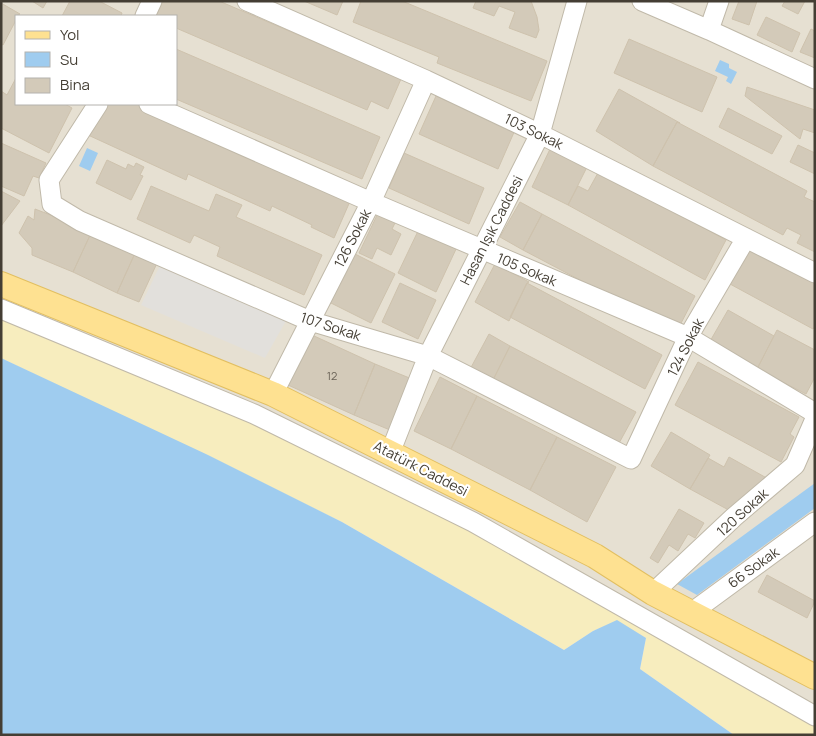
<svg xmlns="http://www.w3.org/2000/svg" width="816" height="736" font-family="Manrope,sans-serif">
<style>
.residential{fill:#e6e0d2;fill-rule:evenodd}
.sand{fill:#f7edbe}
.parking{fill:#e2e0dc}
.water{fill:#9fccef}
.building{fill:#d3cab9;stroke:#cec2ad}
.lines{fill:none;stroke-linecap:round;stroke-linejoin:round}
.minor-casing{stroke:#c0b9a9;stroke-width:21}
.major-casing{stroke:#e2bf61;stroke-width:26}
.minor{stroke:#fff;stroke-width:19}
.major{stroke:#fee191;stroke-width:24}
.labels{text-anchor:middle;dominant-baseline:central;stroke-width:4.5;stroke-linejoin:round;paint-order:stroke}
.number-label{font-size:11px;fill:#686155}
.street-label{font-size:14px;fill:#443e34;stroke:#fff}
</style>
<rect width="100%" height="100%" fill="#f2eee4"/>
<path class="residential" d="M1,1H815V735H734L646,638L617,621L1,358ZM16,16H176V104H16Z"/>
<path class="sand" d="M1,309L254,414L815,716V735H734L640,669L646,638L617,621L593,631L564,650L342,522L1,358Z"/>
<path class="parking" d="M164,257L291,312L265,358L141,305Z"/>
<path class="water" d="M720,60L729,64V68L737,72L731,84L726,81L728,77L715,71Z
M87,148L98,153L90,171L79,166Z
M1,358L208,455L342,522L564,650L593,631L617,620L646,638L640,669L734,735H1Z
M815,483V508L697,595L677,584Z"/>
<path class="building" d="M32,1H47L43,8Z
M70,1H99L122,13L121,16H62Z
M162,1H219L401,79L388,109L371,101L367,110L176,28V16H156Z
M304,1H343L337,15Z
M361,1H402L547,61L531,101L437,63L439,57L353,22Z
M476,1H531L537,17L539,30L536,38L509,28L515,12L499,6L494,16L473,8Z
M739,1H757L749,25L732,19Z
M785,1H805L798,14L782,6Z
M1,3L20,14L16,16V20L3,45L1,44Z
M766,17L800,33L792,52L757,35Z
M811,29L815,31V58L800,52Z
M629,39L717,77L702,112L614,73Z
M176,49L380,137L362,179L176,99Z
M16,78V104H65L72,108L49,153L1,128V91L7,95Z
M747,87L815,110V133L803,129L800,139L745,96Z
M619,89L680,123L677,122L653,166L596,131Z
M436,96L515,130L498,169L419,134Z
M102,104H140L351,199L334,238L311,227L312,225L272,206L270,211L188,174L186,180L88,135Z
M728,108L782,136L772,154L719,127Z
M677,122L807,191L804,197L815,202V252L797,243L801,235L787,228L783,235L653,166Z
M1,143L46,163L39,178L33,176L24,196L1,186Z
M798,145L815,153V174L790,162Z
M551,147L588,165L568,205L532,187Z
M404,153L484,188L469,224L389,188Z
M107,160L126,169L128,164L134,167L136,163L144,167L140,175L143,176L131,200L96,183Z
M599,171L726,240L705,280L568,205L578,186L588,191Z
M151,186L209,211L216,194L242,205L236,217L322,255L304,295L217,256L220,247L194,235L190,243L137,219Z
M1,191L20,201L1,226Z
M520,202L542,214L523,250L500,237Z
M35,209L92,231L73,272L32,255V248L19,233L28,216L34,220Z
M379,211L397,219L392,229L401,234L391,255L377,248L372,259L359,253Z
M542,214L695,296L677,331L523,250Z
M419,229L457,247L436,292L398,273Z
M92,231L136,251L117,293L73,272Z
M751,246L815,281V326L813,329L730,284Z
M136,251L158,261L139,302L117,293Z
M351,252L395,274L371,323L327,301Z
M495,264L529,282L527,283L509,321L475,302Z
M400,283L436,300L418,339L382,322Z
M527,283L662,355L645,389L510,317Z
M728,310L774,336L757,369L709,343Z
M777,330L815,350V377L806,394L757,369Z
M489,334L510,346L493,380L468,373Z
M312,335L375,364L354,415L288,385Z
M510,346L636,412L618,445L493,380Z
M698,362L799,417L790,434L794,437L781,462L675,405Z
M375,364L412,379L390,430L354,415Z
M440,377L477,396L451,449L414,431Z
M477,396L557,437L530,490L451,449Z
M671,432L710,455L690,489L651,466Z
M557,437L616,467L587,522L530,490Z
M729,457L772,481L736,514L690,489L708,458L724,467Z
M679,509L704,523L695,538L688,534L678,551L669,545L658,563L650,558Z
M767,575L815,601L807,618L758,592Z"/>
<g class="lines">
<g class="minor-casing">
<path id="minor" d="M247,1L426,80L540,134L815,273
M642,1L709,30L815,79
M145,16L152,1
M709,30L719,1
M98,104L49,180L52,204L80,221L310,321L428,356L631,459L688,337L746,238
M149,104L371,202L688,337L815,413
M1,309L254,414L473,522L815,716
M273,394L371,202L426,80
M390,453L428,356L540,134L577,1
M653,593L734,517L795,465L815,419
M691,613L815,522"/>
</g>
<g class="major-casing">
<path id="major" d="M1,284L273,394L595,556L653,593L815,677"/>
</g>
<use href="#minor" class="minor"/>
<use href="#major" class="major"/>
</g>
<g class="labels">
<g class="number-label">
<text x="332" y="375">12</text>
</g>
<g class="street-label">
<text transform="translate(534 131) rotate(26)">103 Sokak</text>
<text transform="translate(491 230) rotate(-63)">Hasan Işık Caddesi</text>
<text transform="translate(352 238) rotate(-63)">126 Sokak</text>
<text transform="translate(527 269) rotate(23)">105 Sokak</text>
<text transform="translate(331 326) rotate(18)">107 Sokak</text>
<text transform="translate(685 347) rotate(-63)">124 Sokak</text>
<text transform="translate(421 468) rotate(27)">Atatürk Caddesi</text>
<text transform="translate(742 512) rotate(-42)">120 Sokak</text>
<text transform="translate(753 567) rotate(-36)">66 Sokak</text>
</g>
</g>
<rect width="816" height="736" fill="none" stroke="#443e34" stroke-width="5"/>
<rect x="15" y="15" width="162" height="90" fill="#ffffff" stroke="#b4b2ae"/>
<rect x="25" y="31" width="25" height="8" fill="#fee191" stroke="#b4b2ae"/>
<text x="60" y="40" font-size="15" fill="#443e34">Yol</text>
<rect x="25" y="52" width="25" height="15" fill="#9fccef" stroke="#b4b2ae"/>
<text x="60" y="65" font-size="15" fill="#443e34">Su</text>
<rect x="25" y="78" width="25" height="15" fill="#d3cab9" stroke="#b4b2ae"/>
<text x="60" y="90" font-size="15" fill="#443e34">Bina</text>
</svg>
